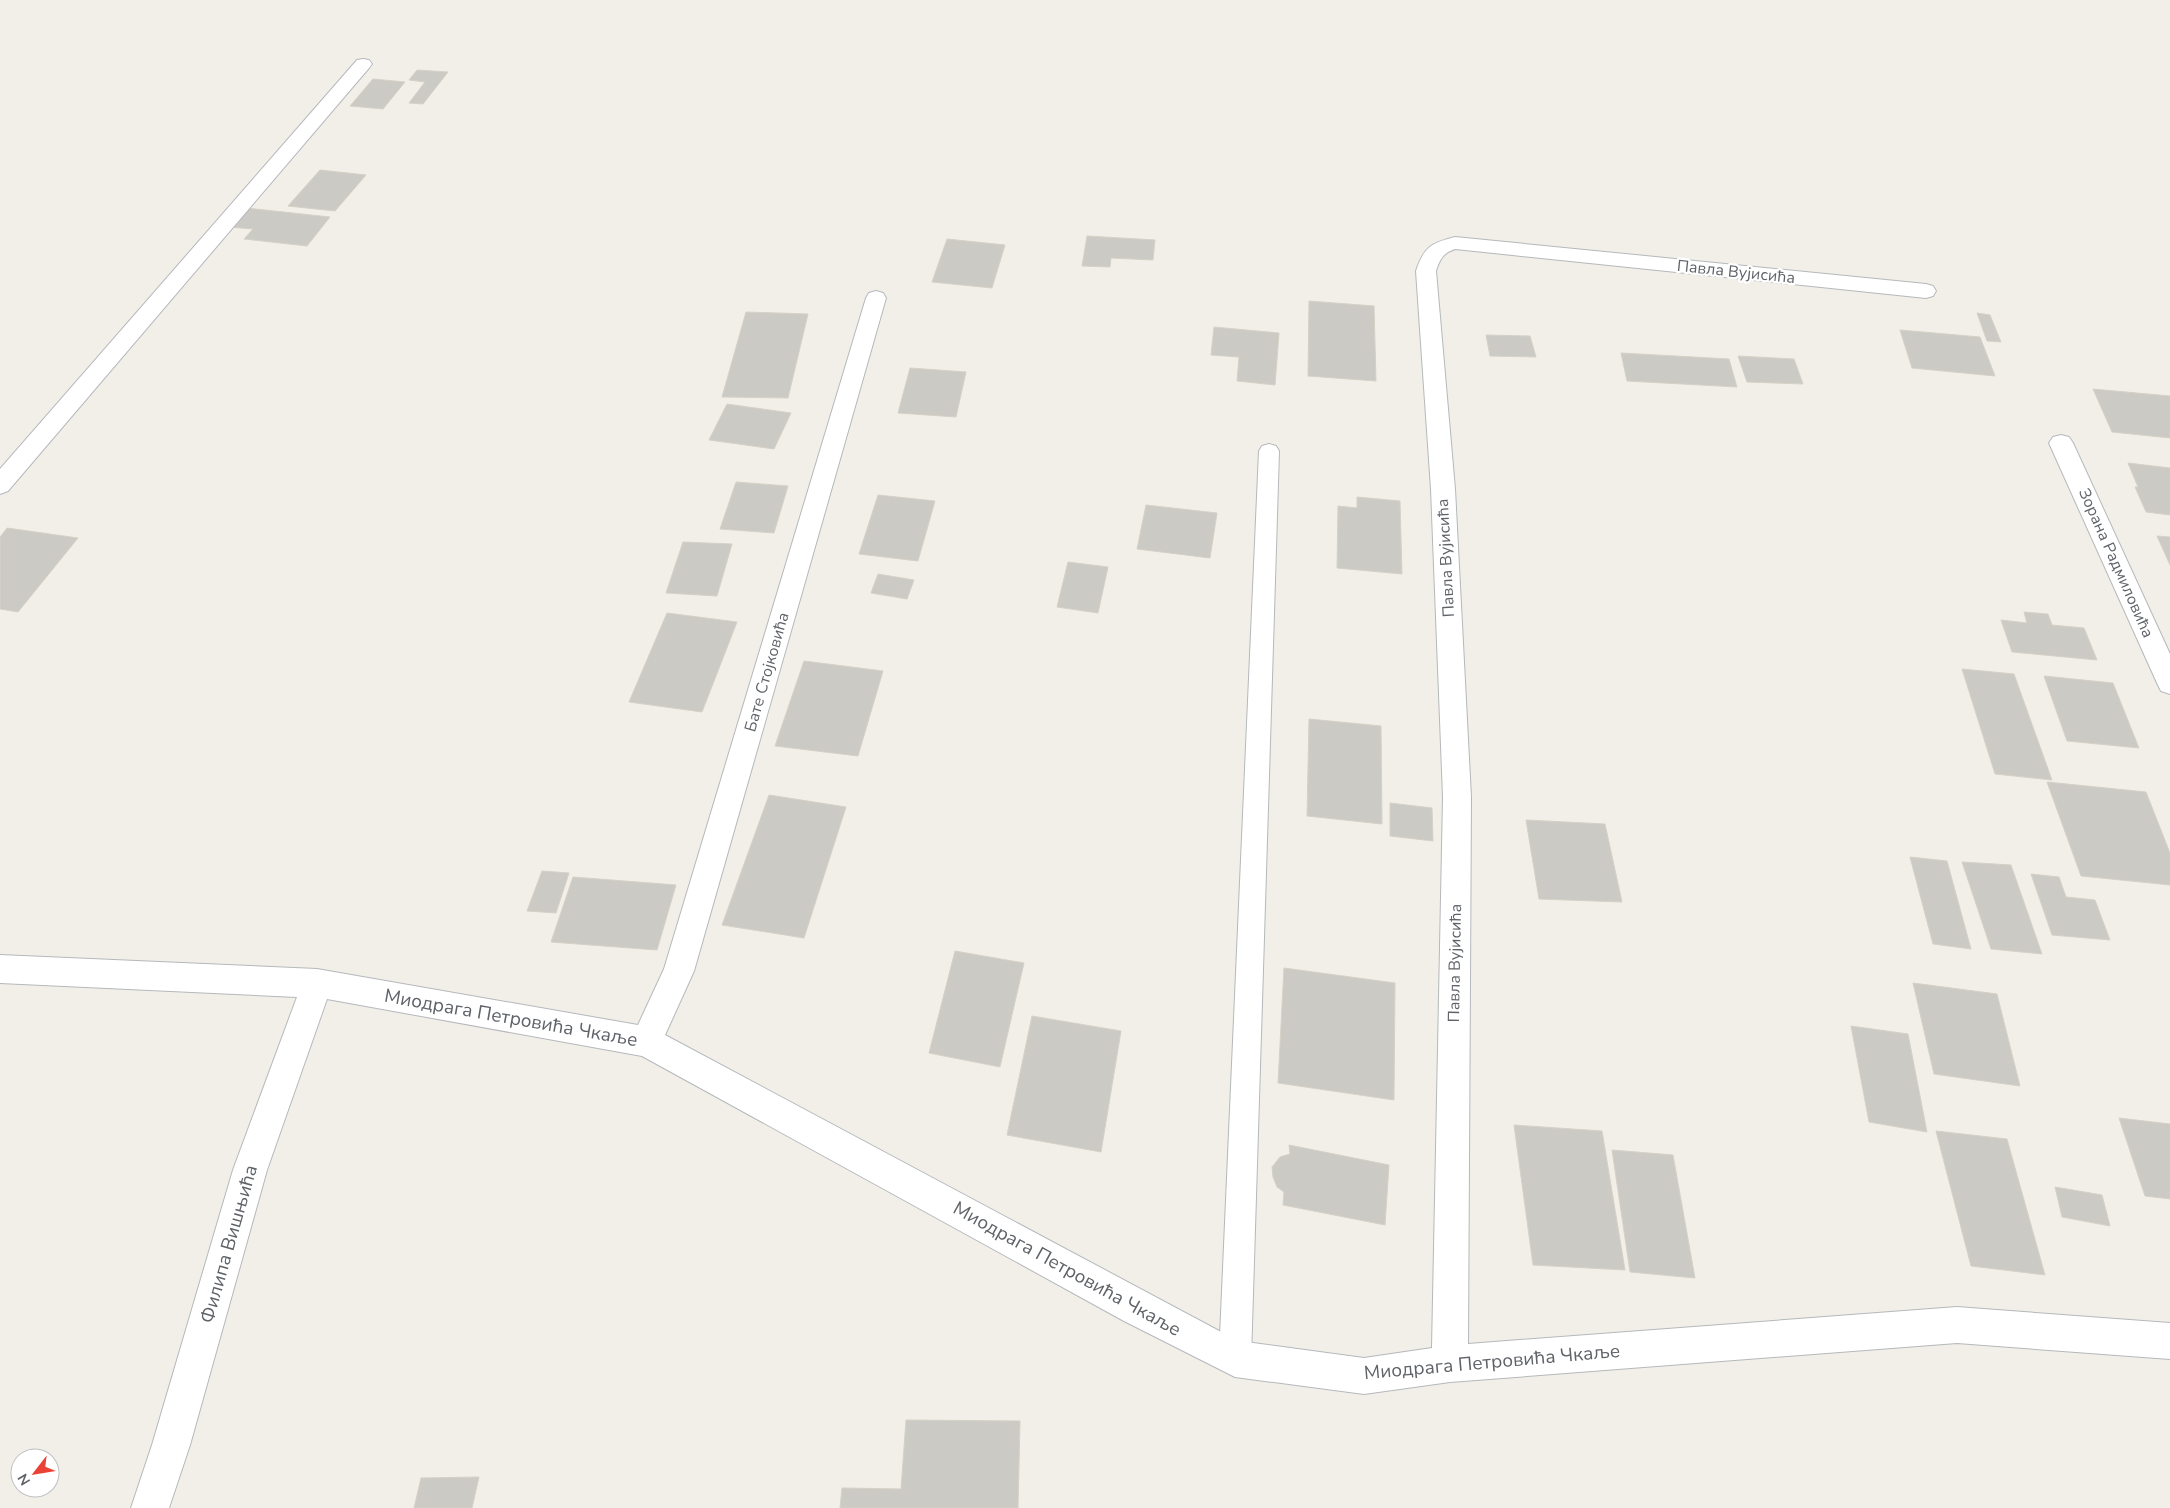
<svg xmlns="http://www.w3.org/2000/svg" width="2170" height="1508" font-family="'Nunito Sans',sans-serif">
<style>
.building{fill:#cccac5;stroke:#d6d1c6}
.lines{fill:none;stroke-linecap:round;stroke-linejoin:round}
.lane-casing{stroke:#b5b8bc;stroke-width:2}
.street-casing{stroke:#b5b8bc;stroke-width:2}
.lane{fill:#fff;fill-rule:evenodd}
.street{fill:#fff;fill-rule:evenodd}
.labels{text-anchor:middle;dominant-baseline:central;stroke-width:4.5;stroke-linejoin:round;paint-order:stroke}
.street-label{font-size:16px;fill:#5f6368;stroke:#fff}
.near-street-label{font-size:19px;fill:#5f6368;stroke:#fff}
</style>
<rect width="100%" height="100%" fill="#f1efe8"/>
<path class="building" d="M417,70L448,72L423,104L409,103L425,82L409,80Z
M373,79L405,82L383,109L350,106Z
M320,170L366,175L335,211L288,206Z
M246,208L330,217L307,246L244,239L253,229L229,227Z
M1087,236L1155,240L1153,260L1111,258L1110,267L1082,266Z
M947,239L1005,245L992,288L932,282Z
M1309,301L1374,306L1376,381L1308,376Z
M746,312L808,314L788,398L722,397Z
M1977,313L1990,315L2001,342L1987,341Z
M1214,327L1279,333L1275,385L1237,381L1239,357L1211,355Z
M1900,330L1980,337L1995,376L1912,368Z
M1486,335L1530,336L1536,357L1490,356Z
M1621,353L1729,359L1737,387L1627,381Z
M1738,356L1794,359L1803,384L1747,382Z
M910,368L966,372L956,417L898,413Z
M2093,389L2170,396V438L2112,432Z
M727,404L791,413L774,449L709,440Z
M2128,463L2170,468V515L2146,512L2135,487H2138Z
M736,482L788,486L774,533L720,529Z
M878,495L935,501L918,561L859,554Z
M1357,497L1400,501L1402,574L1337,568L1338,506L1357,508Z
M1146,505L1217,513L1210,558L1137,549Z
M7,528L78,538L18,612L0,609V537Z
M2157,536L2170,537V565Z
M683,542L732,544L717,596L666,593Z
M1068,562L1108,567L1098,613L1057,607Z
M878,574L914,580L907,599L871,593Z
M2024,612L2048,614L2052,625L2084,628L2097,660L2012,652L2001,620L2027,623Z
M667,613L737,622L702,712L629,702Z
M804,661L883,671L858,756L775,746Z
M1962,669L2014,674L2052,780L1995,774Z
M2044,676L2113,683L2139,748L2067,741Z
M1309,719L1381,726L1382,824L1307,816Z
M2047,782L2146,792L2170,853V885L2081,876Z
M769,795L846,807L804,938L722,925Z
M1390,803L1432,808L1433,841L1390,836Z
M1526,820L1605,824L1622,902L1539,899Z
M1910,857L1947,861L1971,949L1933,944Z
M1962,862L2011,865L2042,954L1991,949Z
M542,871L569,873L556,913L527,911Z
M2031,874L2059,877L2066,897L2095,900L2110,940L2052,935Z
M573,877L676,885L657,950L551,942Z
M955,951L1024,963L1000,1067L929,1053Z
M1284,968L1395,983L1394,1100L1278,1083Z
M1913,983L1997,994L2020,1086L1934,1074Z
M1032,1016L1121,1031L1101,1152L1007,1135Z
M1851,1026L1908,1034L1927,1132L1869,1122Z
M2119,1118L2170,1124V1199L2145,1196Z
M1514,1125L1602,1131L1625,1270L1533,1265Z
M1936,1131L2007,1139L2045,1275L1971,1266Z
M1289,1145L1389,1165L1385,1225L1283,1205L1284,1192L1277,1187L1273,1177L1272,1167L1280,1157L1290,1154Z
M1612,1150L1673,1155L1695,1278L1630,1272Z
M2055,1187L2102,1195L2110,1226L2062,1217Z
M906,1420L1020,1421L1018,1508H840L842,1488L901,1489Z
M479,1477L472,1508H414L421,1478Z"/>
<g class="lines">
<g class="lane-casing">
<path id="lane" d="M1269,444L1276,446L1279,451L1251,1359L1246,1370L1235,1375L1224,1370L1219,1359L1259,451L1262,446Z"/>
</g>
<g class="street-casing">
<path id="street" d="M363,59L369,60L372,64L369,68L8,491L0,494V469L357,60Z
M1455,237L1926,284L1933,286L1936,291L1933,296L1926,298L1455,249C1443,253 1440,259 1436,271L1455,489L1471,797L1468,1344L1957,1307L2170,1323V1359L1957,1343L1450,1382L1364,1394L1235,1377L1124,1321L642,1056L327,999L267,1170L190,1445L169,1508H131L152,1445L233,1170L297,997L0,983V955L317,969L638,1025L664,969L866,298L869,293L876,291L883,293L886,298L694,971L665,1035L1238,1341L1364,1358L1432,1348L1443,797L1431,489L1416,271C1424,247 1431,243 1455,237Z
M2061,435L2069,437L2073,443L2170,654V694L2161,691L2157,683L2049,443L2053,437Z"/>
</g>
<use href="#lane" class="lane"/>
<use href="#street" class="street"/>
</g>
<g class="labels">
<g class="street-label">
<text transform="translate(1736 272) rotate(6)">Павла Вујисића</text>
<text transform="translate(1446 558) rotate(-93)">Павла Вујисића</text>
<text transform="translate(2116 563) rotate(66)">Зорана Радмиловића</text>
<text transform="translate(767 672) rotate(-74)">Бате Стојковића</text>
<text transform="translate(1455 963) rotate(-89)">Павла Вујисића</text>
</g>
<g class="near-street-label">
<text transform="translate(511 1018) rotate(10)">Миодрага Петровића Чкаље</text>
<text transform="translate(229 1244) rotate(-74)">Филипа Вишњића</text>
<text transform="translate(1067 1269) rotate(29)">Миодрага Петровића Чкаље</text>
<text transform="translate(1492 1362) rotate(-5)">Миодрага Петровића Чкаље</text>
</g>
</g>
<g transform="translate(35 1473) rotate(239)"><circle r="24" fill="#ffffff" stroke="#bfc1c3"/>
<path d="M0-4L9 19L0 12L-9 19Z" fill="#ea4335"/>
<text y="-8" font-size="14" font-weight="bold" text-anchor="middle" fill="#5f6368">N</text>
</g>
</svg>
